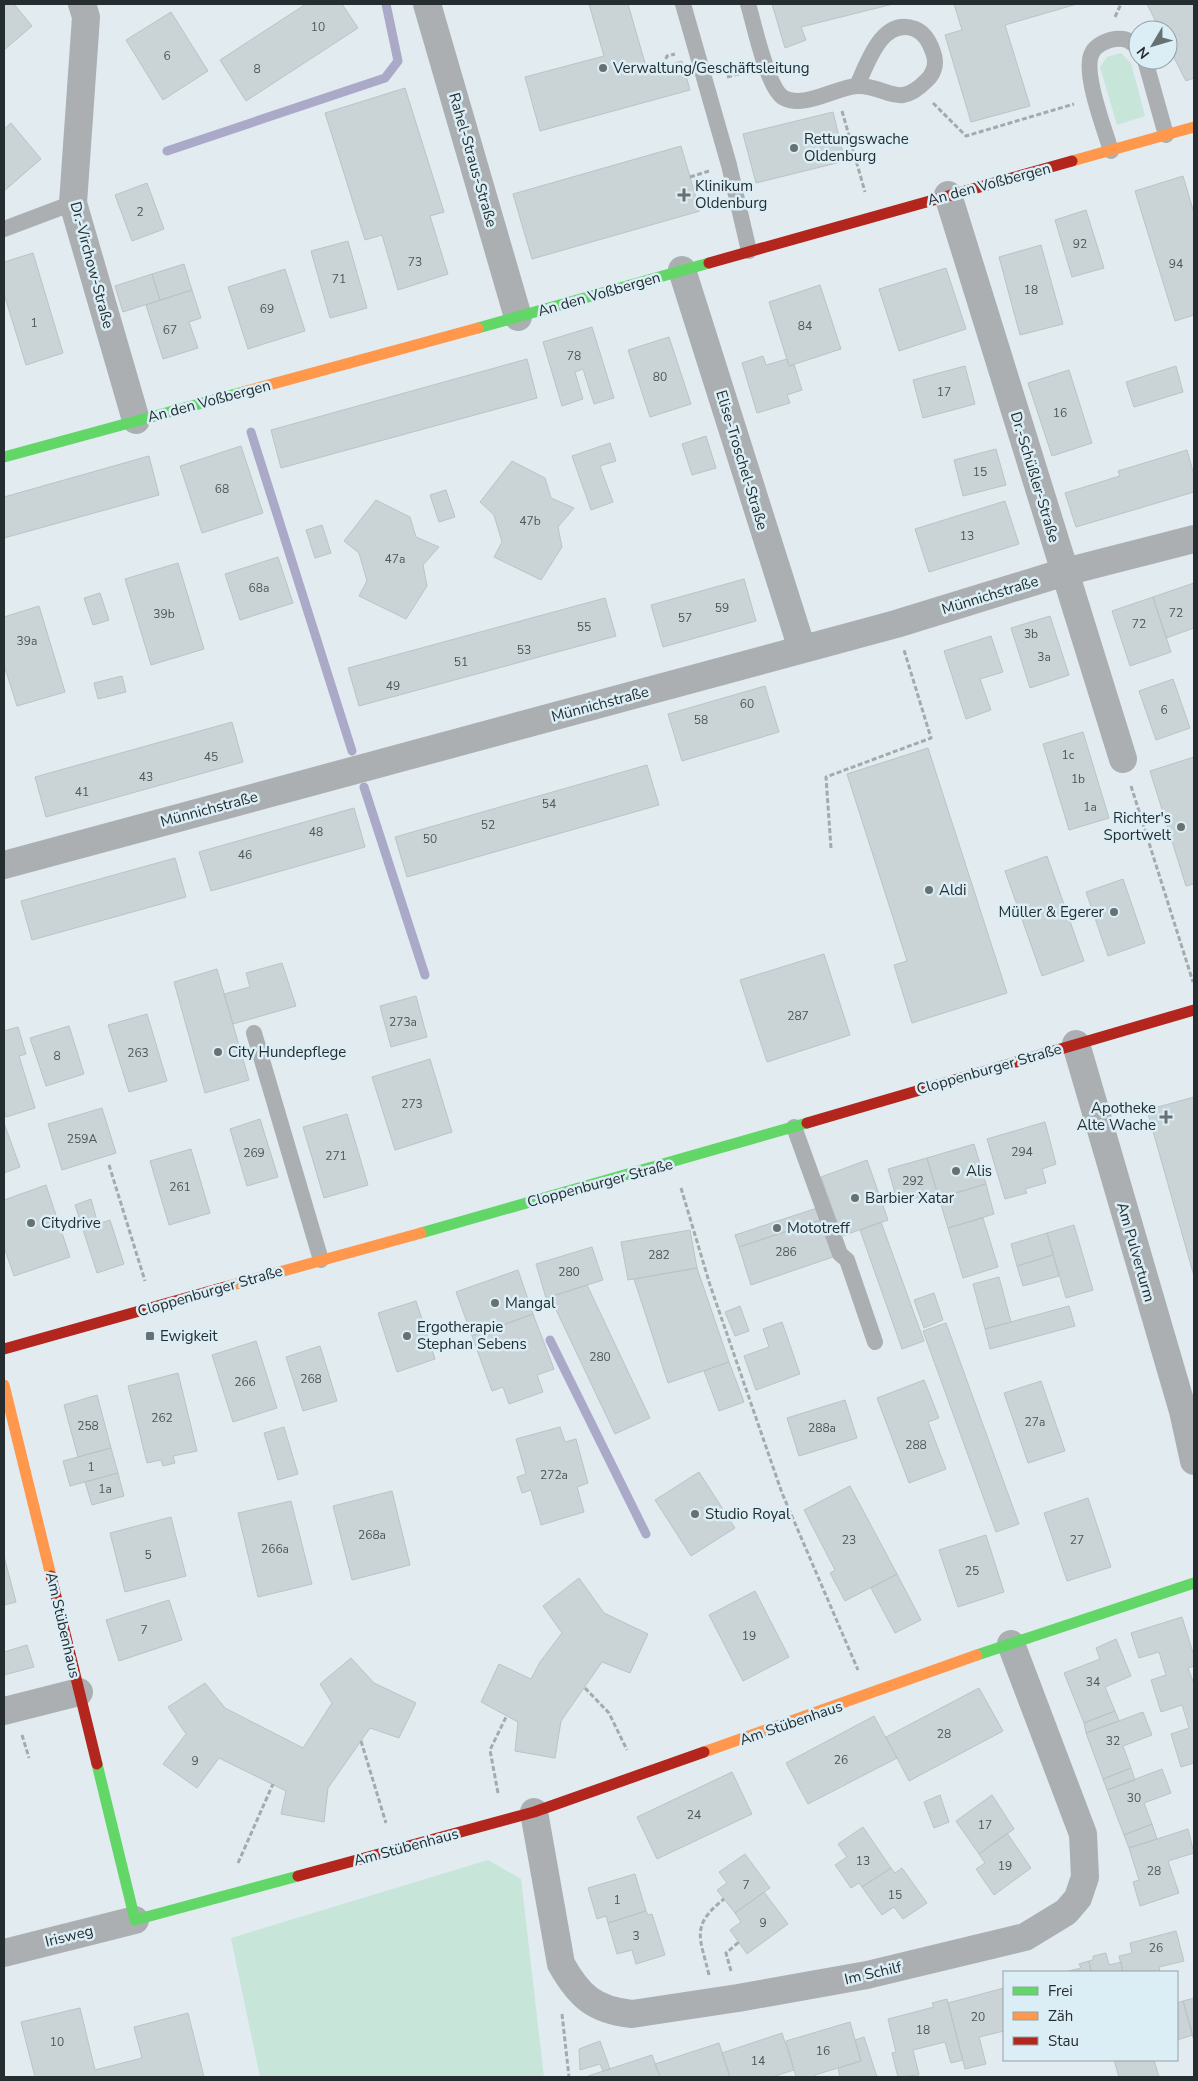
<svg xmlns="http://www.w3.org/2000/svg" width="1198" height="2081" font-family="'Nunito Sans',sans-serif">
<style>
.green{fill:#c7e5d9}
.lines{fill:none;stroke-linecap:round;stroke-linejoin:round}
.stream{stroke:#aba9c8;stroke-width:9}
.building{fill:#cad3d5;stroke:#bbc3c5}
.path{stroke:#a5aaad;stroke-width:3;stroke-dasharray:5 2.5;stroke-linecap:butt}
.lane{stroke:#abafb2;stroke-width:16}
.street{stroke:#abafb2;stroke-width:28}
.fast{stroke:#63d668;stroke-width:11}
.slow{stroke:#ff974d;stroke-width:11}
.jam{stroke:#b3261e;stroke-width:11}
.poi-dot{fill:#677073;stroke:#dbeef6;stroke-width:2}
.labels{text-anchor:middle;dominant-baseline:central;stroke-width:5;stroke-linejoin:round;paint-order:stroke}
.number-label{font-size:12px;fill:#4f5659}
.poi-label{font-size:15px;fill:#262d30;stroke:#dbeef6;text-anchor:start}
.street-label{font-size:15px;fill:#262d30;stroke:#dbeef6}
</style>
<rect width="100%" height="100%" fill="#e1ebf0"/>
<path class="green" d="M1121,53L1131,63L1145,116L1117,125L1100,67L1107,57Z
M488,1860L521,1879L544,2077H260L231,1938Z"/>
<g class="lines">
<path class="stream" d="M167,151L385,78L398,61L386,4
M251,432L352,751
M364,787L425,975
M550,1340L646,1534"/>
</g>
<path class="building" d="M4,4H14L32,26L4,50Z
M306,4H342L358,28L246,101L220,60Z
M589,4H628L647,70L682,61L690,90L540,131L525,77L604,56Z
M772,4H893L801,27L806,40L785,48Z
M954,4H1077L1005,25L1030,106L971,122L945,35L962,30Z
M1147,4H1194V78L1186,81L1168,46V30H1160Z
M171,12L208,71L163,100L126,40Z
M405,88L444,212L430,216L448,274L398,290L382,235L365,240L325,113Z
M833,112L845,161L756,183L743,134Z
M11,123L41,159L4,191V129Z
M681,146L700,211L532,259L513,194Z
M1183,176L1194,213V315L1175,321L1135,191Z
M147,183L164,229L132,241L115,195Z
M1086,210L1104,268L1072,277L1055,220Z
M348,241L367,308L330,318L311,251Z
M1041,245L1063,324L1020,335L999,257Z
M33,253L63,353L26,365L4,294V262Z
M184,264L192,290L160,300L152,274Z
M946,268L966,329L899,351L879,289Z
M285,269L305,331L248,349L228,287Z
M152,274L160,300L123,312L115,286Z
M820,285L841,349L789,366L769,302Z
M192,290L201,318L189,322L198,348L163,359L146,305Z
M592,327L614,398L594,404L583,369L575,372L583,399L562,406L543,342Z
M669,337L691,404L650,417L628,350Z
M763,356L766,365L787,359L789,366L794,364L802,390L787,395L790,403L757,413L742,363Z
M527,359L537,398L281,468L271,430Z
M965,366L975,404L923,418L913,380Z
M1176,366L1183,392L1134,407L1126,382Z
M1069,370L1092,443L1052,456L1028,383Z
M706,436L716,468L692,475L682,444Z
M610,443L616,461L600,466L613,502L591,510L572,456Z
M241,446L263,513L202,533L180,466Z
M996,449L1006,485L963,496L954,460Z
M1187,450L1194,475V492L1076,527L1065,493L1120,476L1118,471Z
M149,456L159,495L4,538V497Z
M512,461L545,478L551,498L574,508L558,527L562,547L541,580L494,557L502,542L494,515L480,502Z
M446,490L455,517L439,522L430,495Z
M376,500L410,517L416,537L439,547L423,565L427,586L406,619L359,596L367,581L359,553L344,541Z
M1005,501L1019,544L929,572L915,529Z
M322,525L331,553L315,558L306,530Z
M278,557L293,603L240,620L225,574Z
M178,563L204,649L151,665L125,579Z
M744,579L756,621L663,647L651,605Z
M1194,583V628L1166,638L1153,597Z
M100,593L109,620L93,625L84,598Z
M1153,597L1171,652L1130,666L1112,611Z
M605,598L616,636L359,706L348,668Z
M39,606L65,692L17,706L4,665V617Z
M1050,616L1069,675L1030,688L1011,628Z
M991,636L1003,672L980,679L991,710L966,719L944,651Z
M122,676L126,692L98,699L94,683Z
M1173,679L1190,728L1156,740L1139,691Z
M765,686L779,732L682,761L668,714Z
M232,722L243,762L46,817L35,777Z
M1083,732L1109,818L1069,830L1043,744Z
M928,748L1007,993L912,1023L894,965L907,961L847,774Z
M1194,757V884L1186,886L1150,771Z
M647,765L659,805L407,877L395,837Z
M354,808L365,847L211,891L199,852Z
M1047,856L1084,961L1042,976L1005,871Z
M175,858L186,897L32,940L21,901Z
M1123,879L1145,943L1108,956L1086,892Z
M824,954L850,1035L767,1062L740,980Z
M282,963L296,1006L233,1024L224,994L250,987L246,973Z
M217,969L249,1080L205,1093L174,982Z
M416,996L427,1037L391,1047L380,1006Z
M147,1014L167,1081L129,1092L108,1025Z
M69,1026L84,1074L46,1086L30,1038Z
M18,1027L26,1054L19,1056L35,1108L6,1117L4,1110V1031Z
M430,1059L452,1132L395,1150L372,1077Z
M1194,1097V1276L1147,1110Z
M102,1108L116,1153L62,1170L48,1124Z
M347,1114L368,1185L324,1198L303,1127Z
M260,1119L278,1177L247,1186L230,1129Z
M1045,1122L1056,1164L1042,1169L1046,1183L1025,1189L1027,1193L1005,1199L987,1139Z
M4,1123L20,1167L4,1173Z
M974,1144L986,1184L939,1198L927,1158Z
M191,1149L210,1213L169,1225L150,1161Z
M927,1158L937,1192L898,1203L888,1169Z
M867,1160L888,1220L842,1236L821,1177Z
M986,1184L994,1214L948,1228L939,1198Z
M46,1185L70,1257L14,1276L4,1247V1200Z
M91,1199L98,1224L110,1220L124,1264L97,1273L75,1205Z
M817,1208L821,1220L739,1247L735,1235Z
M983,1218L998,1267L963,1278L948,1228Z
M821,1220L833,1257L751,1285L739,1247Z
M881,1222L924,1341L902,1349L860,1230Z
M1074,1225L1093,1290L1066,1298L1047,1233Z
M690,1230L697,1268L628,1280L621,1242Z
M1047,1233L1053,1255L1017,1266L1011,1244Z
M592,1247L603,1280L546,1298L536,1264Z
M1053,1255L1059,1276L1023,1286L1017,1266Z
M697,1268L729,1362L668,1383L634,1279Z
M518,1270L533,1314L472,1336L456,1292Z
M999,1277L1011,1322L985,1329L973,1284Z
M587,1285L650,1418L615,1434L550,1297Z
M934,1293L943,1320L924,1328L914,1300Z
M416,1301L435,1359L397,1372L378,1313Z
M740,1306L749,1331L735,1336L725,1312Z
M1069,1306L1075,1326L990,1349L985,1329Z
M533,1314L554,1369L537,1375L543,1392L509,1404L503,1387L492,1391L472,1336Z
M782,1322L800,1374L756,1390L744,1356L769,1347L763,1329Z
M946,1323L1019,1524L996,1532L923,1331Z
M256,1341L277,1408L233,1422L212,1355Z
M320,1346L337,1401L303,1411L286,1357Z
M729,1362L744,1402L719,1411L704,1371Z
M178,1373L197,1451L173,1456L175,1463L163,1466L161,1460L147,1463L128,1386Z
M924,1380L939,1418L928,1422L946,1469L909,1483L877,1398Z
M1041,1381L1065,1451L1028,1463L1004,1393Z
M97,1395L111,1448L78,1457L64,1405Z
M845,1400L857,1438L799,1456L787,1418Z
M284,1427L298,1474L278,1480L264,1433Z
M560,1427L565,1442L576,1439L588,1483L577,1487L584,1512L541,1525L531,1490L522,1493L517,1477L526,1474L516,1439Z
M111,1448L118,1473L70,1486L63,1461Z
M699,1472L735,1528L691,1556L655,1500Z
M118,1473L124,1496L92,1505L85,1482Z
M850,1486L897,1574L845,1601L830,1573L835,1570L804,1510Z
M392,1491L410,1565L352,1580L333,1506Z
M1088,1498L1111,1567L1067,1581L1044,1513Z
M291,1501L312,1584L258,1597L238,1513Z
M171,1517L186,1576L125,1592L110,1533Z
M986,1535L1004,1592L958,1607L939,1550Z
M4,1556L16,1602L4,1605Z
M897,1574L921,1620L895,1633L871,1588Z
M579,1578L604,1613L648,1634L630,1673L602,1662L561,1721L555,1758L515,1751L518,1722L481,1702L499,1664L531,1679L540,1662L562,1633L543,1606Z
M755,1591L789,1657L743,1681L709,1615Z
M169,1600L182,1640L119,1661L106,1620Z
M1182,1617L1194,1656V1666L1188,1668L1194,1684V1763L1181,1767L1171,1734L1189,1728L1182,1705L1161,1712L1151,1680L1166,1675L1159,1652L1139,1658L1131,1633Z
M1116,1639L1131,1676L1105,1687L1115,1711L1084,1723L1064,1673L1100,1659L1096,1648Z
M27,1645L34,1667L4,1675V1652Z
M351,1658L374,1683L416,1703L399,1738L370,1728L328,1788L324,1822L281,1814L286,1791L219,1758L197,1788L163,1764L186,1734L168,1707L205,1683L225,1708L303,1748L332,1703L320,1684Z
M979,1688L1003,1731L909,1781L886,1737Z
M1115,1711L1119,1721L1086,1733L1084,1723Z
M1143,1712L1152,1735L1123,1746L1131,1768L1103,1779L1086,1733Z
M874,1716L897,1758L808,1804L786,1763Z
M1131,1768L1135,1780L1107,1790L1103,1779Z
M1162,1769L1171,1793L1144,1803L1152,1824L1124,1835L1107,1790Z
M732,1772L752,1814L657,1859L637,1817Z
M940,1795L949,1822L934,1828L924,1802Z
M992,1795L1014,1829L979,1854L956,1821Z
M1152,1824L1157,1839L1129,1848L1124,1835Z
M863,1827L891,1868L862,1887L859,1883L851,1888L835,1865L847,1857L838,1844Z
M1188,1829L1194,1853L1168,1861L1179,1893L1140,1906L1133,1882L1139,1880L1129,1848Z
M1007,1833L1031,1868L994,1895L976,1869L985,1863L979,1854Z
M745,1854L770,1888L735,1913L717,1890L727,1883L719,1872Z
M891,1868L895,1873L902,1868L927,1903L903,1919L894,1907L882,1915L862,1887Z
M635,1874L646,1911L608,1923L606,1916L597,1919L588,1888Z
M764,1892L788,1924L747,1954L730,1930L741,1922L735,1913Z
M646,1911L648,1915L652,1914L665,1955L636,1964L632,1950L617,1954L608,1923Z
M1176,1931L1184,1961L1159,1967L1160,1972H1123L1119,1956L1132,1953L1130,1943Z
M1106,1953L1109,1965L1121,1962L1123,1972H1091L1089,1961L1093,1960V1956Z
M1089,1961L1091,1972H1065L1081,1968L1079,1964Z
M1004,1988V2031L979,2037L986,2064L965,2069L948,2003Z
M1194,1998V2041L1183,2001Z
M947,1999L963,2060L951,2063L945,2042L913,2050L919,2075L898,2077L892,2053L896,2052L888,2019L934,2007L932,2003Z
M1183,2001L1193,2035L1177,2040V2003Z
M80,2008L95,2070L142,2058L134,2027L188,2013L204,2077H35L21,2022Z
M850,2022L861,2061L815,2075L816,2077H796L786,2041Z
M782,2033L794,2070L772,2077H730L722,2053Z
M864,2037L877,2077H840L838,2068L861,2061L855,2040Z
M600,2041L610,2069L603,2071L600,2064L580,2070L579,2049Z
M719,2043L730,2077H660L655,2064Z
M652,2055L660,2077H589L588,2076Z
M1114,2060H1154L1159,2077H1119Z"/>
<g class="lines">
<path class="path" d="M1115,17L1121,4
M663,66L667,56L675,54
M727,77L746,72
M933,103L966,136L1074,104
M842,111L865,192
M690,177L709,171
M1131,786L1193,982
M831,848L826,777L931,738L904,650
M109,1165L145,1281
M681,1188L710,1285L782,1493L858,1670
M585,1688L609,1713L627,1750
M22,1735L29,1758
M361,1741L386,1823
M498,1793L490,1750L507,1715
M238,1863L273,1784
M731,1971L726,1953L739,1942
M709,1975C700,1937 690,1926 724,1899
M562,2014L569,2077"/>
<path class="lane" d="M683,4L729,165L749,251
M748,4C754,23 767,89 784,98C804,109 837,87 857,86C888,85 897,111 927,80C935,72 937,62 933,52C930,43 925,33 915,29C882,16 867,64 857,86
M1145,60L1166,135
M1111,151C1105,130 1082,72 1092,53C1095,46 1104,42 1110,40C1123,37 1129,39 1138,48
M4,229L73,203
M254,1033L321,1260
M794,1127L840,1254L847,1260L875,1342"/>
<path class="street" d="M82,4L86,17L73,203L136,420
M427,4L518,317
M948,195L1123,759
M682,270L802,649
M4,865L896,624L1065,572L1194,539
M1076,1044L1183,1411L1194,1461
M4,1711L79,1692
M534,1812L561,1964C579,1996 594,2010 632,2014L738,1998L867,1975L1025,1937L1066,1912L1078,1898L1085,1877L1083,1834L1011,1644
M4,1953L135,1920"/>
<path class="fast" d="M478,328L709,263
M4,457L243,392
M421,1233L807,1123
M977,1655L1194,1583
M97,1764L135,1920L298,1876"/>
<path class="slow" d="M1072,161L1194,127
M243,392L478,328
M225,1287L421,1233
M4,1385L51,1576
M704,1752L977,1655"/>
<path class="jam" d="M709,263L1072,161
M807,1123L1194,1010
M4,1349L225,1287
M51,1576L97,1764
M298,1876L534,1812L704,1752"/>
</g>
<g class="poi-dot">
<circle cx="603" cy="68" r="5"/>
<circle cx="794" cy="148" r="5"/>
<path d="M681.5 187.5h5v5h5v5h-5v5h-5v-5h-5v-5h5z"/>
<circle cx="1181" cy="827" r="5"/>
<circle cx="929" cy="890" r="5"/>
<circle cx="1114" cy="912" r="5"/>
<circle cx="218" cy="1052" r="5"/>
<path d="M1163.5 1109.5h5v5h5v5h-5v5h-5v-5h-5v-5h5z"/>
<circle cx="956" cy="1171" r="5"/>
<circle cx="855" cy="1198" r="5"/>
<circle cx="31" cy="1223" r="5"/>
<circle cx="777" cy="1228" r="5"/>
<circle cx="495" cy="1303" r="5"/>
<rect x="145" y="1331" width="10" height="10" rx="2.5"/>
<circle cx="407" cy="1336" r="5"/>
<circle cx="695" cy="1514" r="5"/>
</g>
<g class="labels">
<g class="number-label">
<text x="318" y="27">10</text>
<text x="167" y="56">6</text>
<text x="257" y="69">8</text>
<text x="140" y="212">2</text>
<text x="1080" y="244">92</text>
<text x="415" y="262">73</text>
<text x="1176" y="264">94</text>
<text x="339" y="279">71</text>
<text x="1031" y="290">18</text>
<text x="267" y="309">69</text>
<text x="34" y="323">1</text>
<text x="805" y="326">84</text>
<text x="170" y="330">67</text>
<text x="574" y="356">78</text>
<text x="660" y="377">80</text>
<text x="944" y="392">17</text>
<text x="1060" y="413">16</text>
<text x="980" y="472">15</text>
<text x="222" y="489">68</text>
<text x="530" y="521">47b</text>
<text x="967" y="536">13</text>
<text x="395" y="559">47a</text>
<text x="259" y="588">68a</text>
<text x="722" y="608">59</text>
<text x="1176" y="613">72</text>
<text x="164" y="614">39b</text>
<text x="685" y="618">57</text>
<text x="1139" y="624">72</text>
<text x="584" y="627">55</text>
<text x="1031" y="634">3b</text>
<text x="27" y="641">39a</text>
<text x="524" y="650">53</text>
<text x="1044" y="657">3a</text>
<text x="461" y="662">51</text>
<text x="393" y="686">49</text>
<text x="747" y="704">60</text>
<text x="1164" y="710">6</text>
<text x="701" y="720">58</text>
<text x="1068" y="755">1c</text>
<text x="211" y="757">45</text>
<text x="146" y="777">43</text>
<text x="1078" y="779">1b</text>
<text x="82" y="792">41</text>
<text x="549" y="804">54</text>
<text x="1090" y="807">1a</text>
<text x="488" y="825">52</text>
<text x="316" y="832">48</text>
<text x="430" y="839">50</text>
<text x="245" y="855">46</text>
<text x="798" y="1016">287</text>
<text x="403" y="1022">273a</text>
<text x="138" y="1053">263</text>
<text x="57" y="1056">8</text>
<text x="412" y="1104">273</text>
<text x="82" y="1139">259A</text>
<text x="1022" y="1152">294</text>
<text x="254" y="1153">269</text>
<text x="336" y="1156">271</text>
<text x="913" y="1181">292</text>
<text x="180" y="1187">261</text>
<text x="786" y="1252">286</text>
<text x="659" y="1255">282</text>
<text x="569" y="1272">280</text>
<text x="600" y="1357">280</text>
<text x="311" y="1379">268</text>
<text x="245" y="1382">266</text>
<text x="162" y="1418">262</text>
<text x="1035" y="1422">27a</text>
<text x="88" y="1426">258</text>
<text x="822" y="1428">288a</text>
<text x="916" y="1445">288</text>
<text x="91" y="1467">1</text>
<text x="554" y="1475">272a</text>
<text x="105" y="1489">1a</text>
<text x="372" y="1535">268a</text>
<text x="849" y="1540">23</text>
<text x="1077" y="1540">27</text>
<text x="275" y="1549">266a</text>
<text x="148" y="1555">5</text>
<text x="972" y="1571">25</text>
<text x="144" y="1630">7</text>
<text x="749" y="1636">19</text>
<text x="1093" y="1682">34</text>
<text x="944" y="1734">28</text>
<text x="1113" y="1741">32</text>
<text x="841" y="1760">26</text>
<text x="195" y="1761">9</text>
<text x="1134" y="1798">30</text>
<text x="694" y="1815">24</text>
<text x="985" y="1825">17</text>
<text x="863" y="1861">13</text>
<text x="1005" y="1866">19</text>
<text x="1154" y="1871">28</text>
<text x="746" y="1885">7</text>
<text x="895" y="1895">15</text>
<text x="617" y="1900">1</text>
<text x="763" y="1923">9</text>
<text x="636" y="1936">3</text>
<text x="1156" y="1948">26</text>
<text x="978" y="2017">20</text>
<text x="923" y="2030">18</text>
<text x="57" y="2042">10</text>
<text x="823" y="2051">16</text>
<text x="758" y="2061">14</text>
</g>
<g class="poi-label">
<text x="613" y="68">Verwaltung/Geschäftsleitung</text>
<text x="804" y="139">Rettungswache<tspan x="804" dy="17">Oldenburg</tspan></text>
<text x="695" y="186">Klinikum<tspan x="695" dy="17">Oldenburg</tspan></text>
<text x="1171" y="818" text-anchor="end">Richter's<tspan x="1171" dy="17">Sportwelt</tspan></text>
<text x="939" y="890">Aldi</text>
<text x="1104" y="912" text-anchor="end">Müller &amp; Egerer</text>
<text x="228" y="1052">City Hundepflege</text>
<text x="1156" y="1108" text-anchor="end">Apotheke<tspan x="1156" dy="17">Alte Wache</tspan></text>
<text x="966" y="1171">Alis</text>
<text x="865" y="1198">Barbier Xatar</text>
<text x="41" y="1223">Citydrive</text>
<text x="787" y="1228">Mototreff</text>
<text x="505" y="1303">Mangal</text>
<text x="417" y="1327">Ergotherapie<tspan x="417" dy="17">Stephan Sebens</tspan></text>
<text x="160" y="1336">Ewigkeit</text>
<text x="705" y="1514">Studio Royal</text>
</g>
<g class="street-label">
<text transform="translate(473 160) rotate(74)">Rahel-Straus-Straße</text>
<text transform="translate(989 184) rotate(-15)">An den Voßbergen</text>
<text transform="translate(92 265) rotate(75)">Dr.-Virchow-Straße</text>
<text transform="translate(599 294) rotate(-16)">An den Voßbergen</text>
<text transform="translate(209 401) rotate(-15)">An den Voßbergen</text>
<text transform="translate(742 460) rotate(73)">Elise-Troschel-Straße</text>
<text transform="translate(1035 477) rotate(73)">Dr.-Schüßler-Straße</text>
<text transform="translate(990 595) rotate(-17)">Münnichstraße</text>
<text transform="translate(600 704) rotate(-15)">Münnichstraße</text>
<text transform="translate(209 809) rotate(-15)">Münnichstraße</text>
<text transform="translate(989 1069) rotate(-16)">Cloppenburger Straße</text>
<text transform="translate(600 1183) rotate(-15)">Cloppenburger Straße</text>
<text transform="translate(1136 1252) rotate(74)">Am Pulverturm</text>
<text transform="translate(210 1291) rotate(-16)">Cloppenburger Straße</text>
<text transform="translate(63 1625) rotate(77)">Am Stübenhaus</text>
<text transform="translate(791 1723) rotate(-19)">Am Stübenhaus</text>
<text transform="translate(406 1847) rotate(-15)">Am Stübenhaus</text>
<text transform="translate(69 1936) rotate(-14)">Irisweg</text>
<text transform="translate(873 1973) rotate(-13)">Im Schilf</text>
</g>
</g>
<rect width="1198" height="2081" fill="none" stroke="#262d30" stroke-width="10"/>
<rect x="1003" y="1971" width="175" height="90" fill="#dbeef6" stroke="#93a1a7"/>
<rect x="1013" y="1987" width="25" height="8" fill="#63d668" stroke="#93a1a7"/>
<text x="1048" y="1996" font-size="15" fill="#262d30">Frei</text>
<rect x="1013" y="2012" width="25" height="8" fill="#ff974d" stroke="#93a1a7"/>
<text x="1048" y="2021" font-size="15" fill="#262d30">Zäh</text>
<rect x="1013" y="2037" width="25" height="8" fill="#b3261e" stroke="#93a1a7"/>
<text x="1048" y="2046" font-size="15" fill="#262d30">Stau</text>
<g transform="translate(1153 45) rotate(232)"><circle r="24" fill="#dbeef6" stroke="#93a1a7"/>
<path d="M0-4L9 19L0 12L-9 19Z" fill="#677073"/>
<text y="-8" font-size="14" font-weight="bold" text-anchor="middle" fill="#262d30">N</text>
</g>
</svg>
